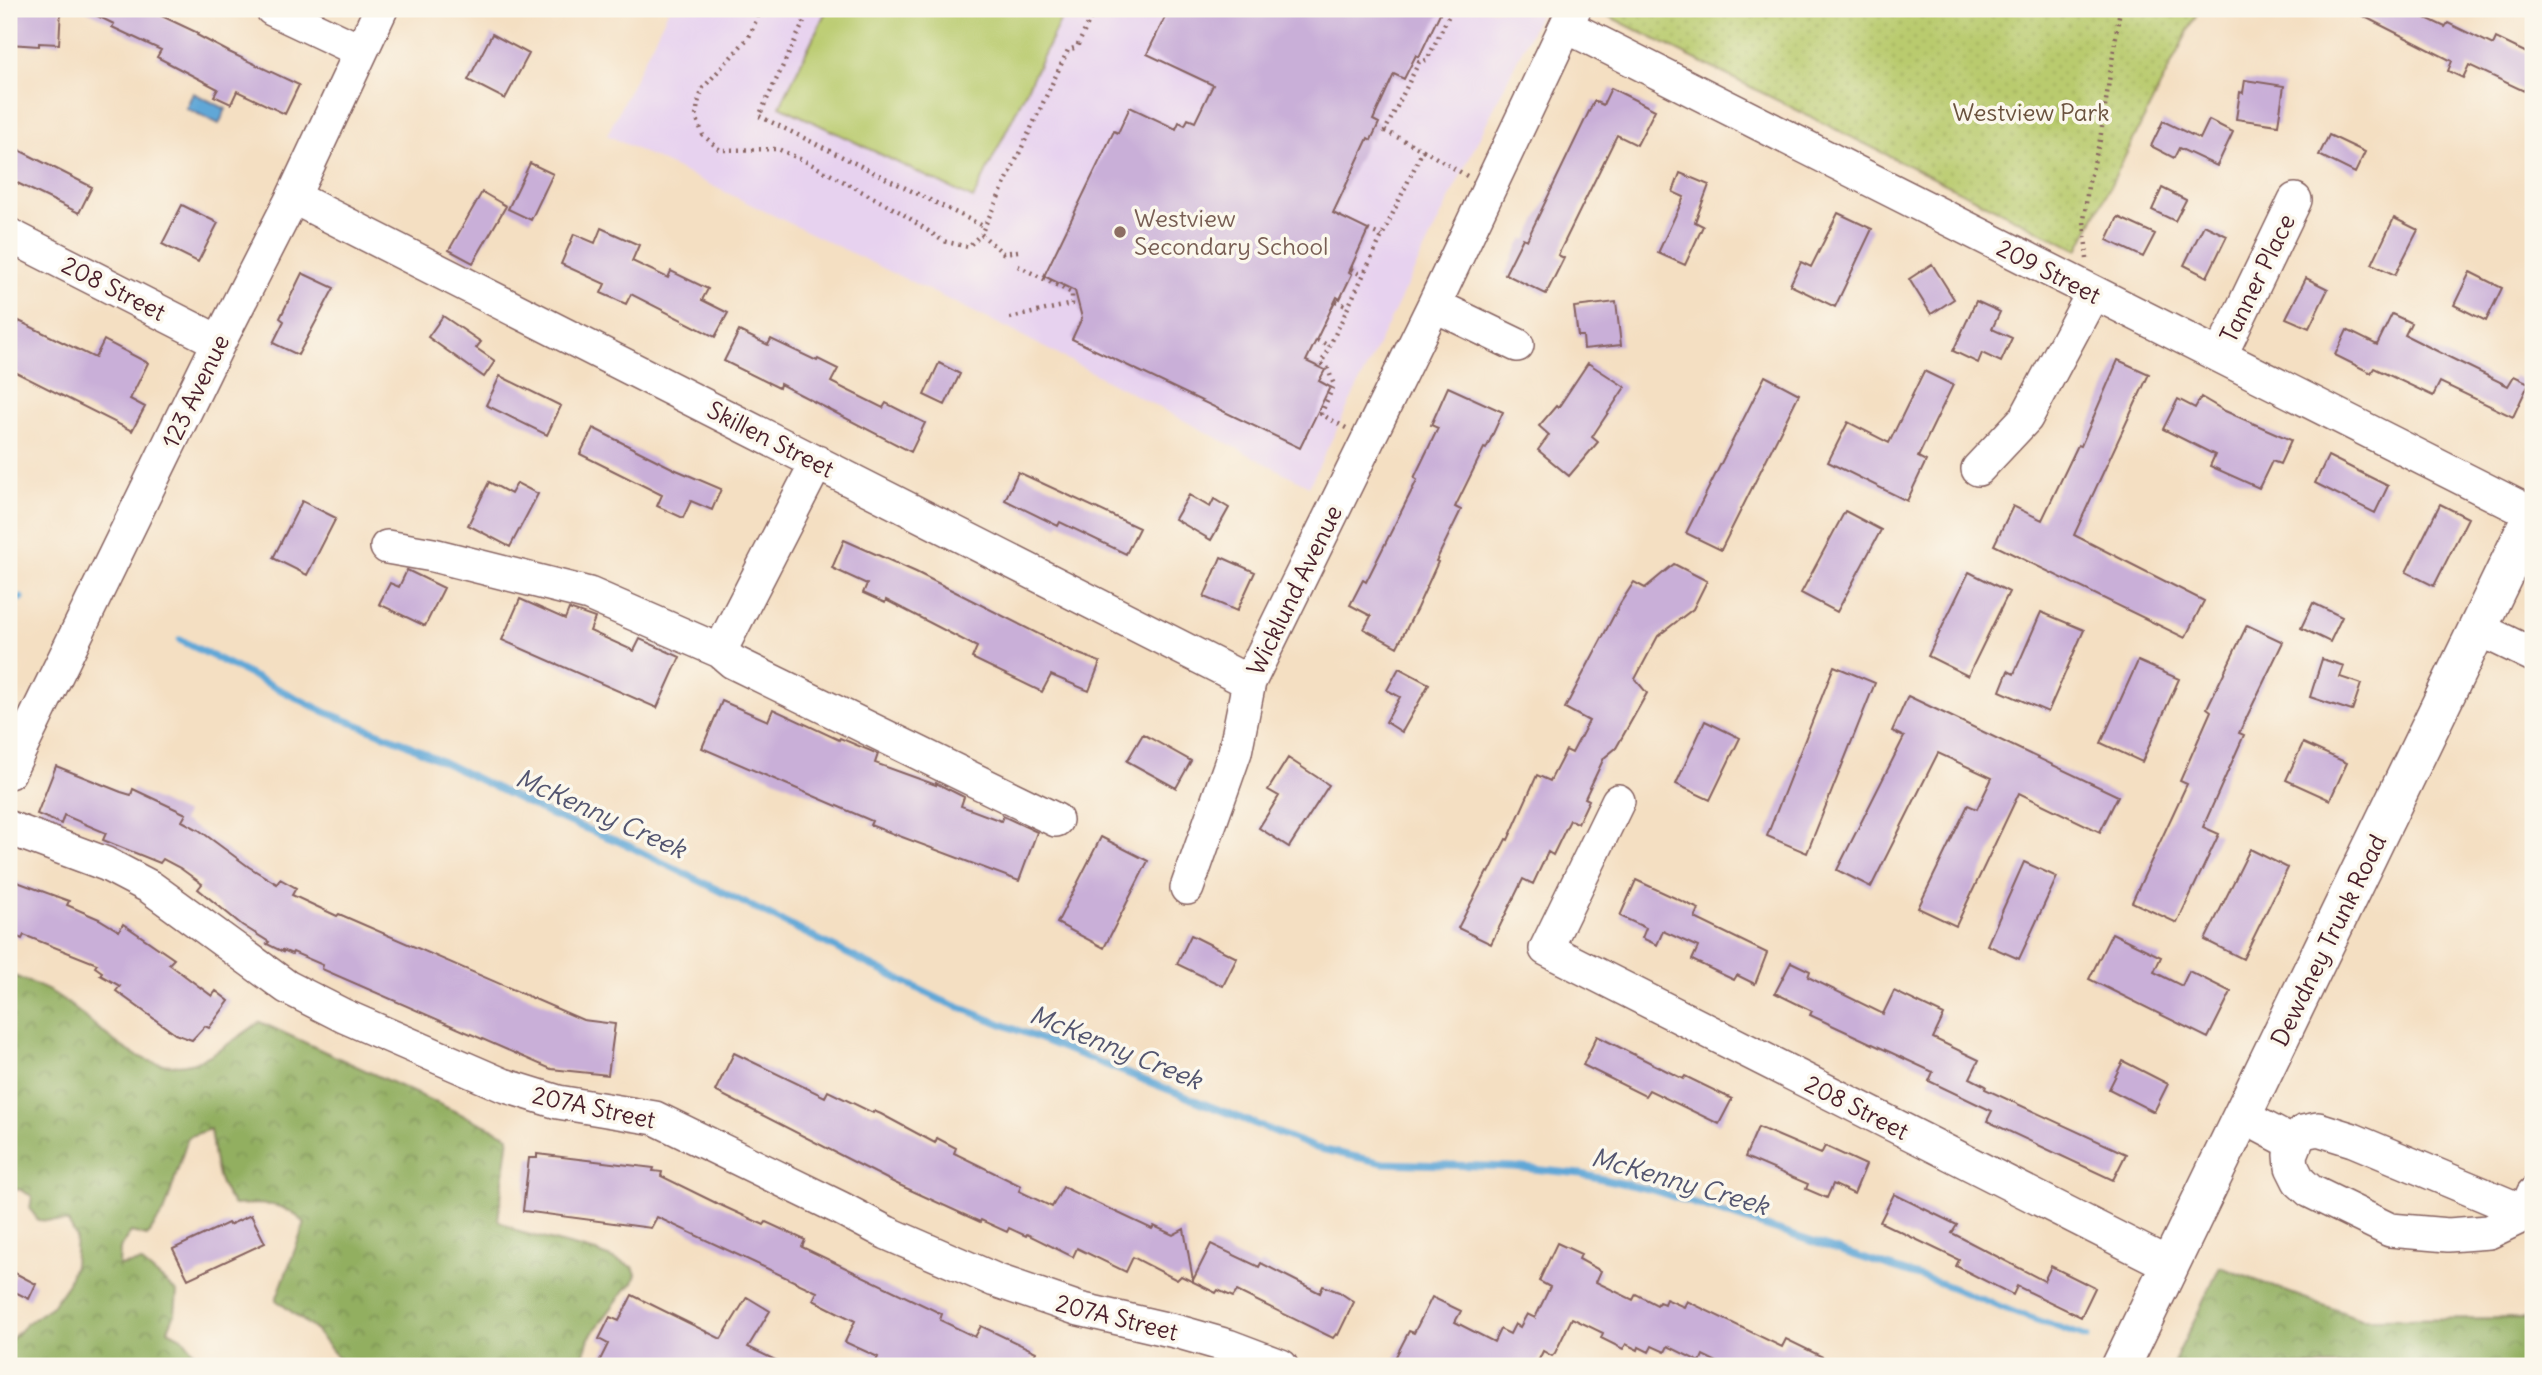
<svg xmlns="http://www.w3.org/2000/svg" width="2542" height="1375" font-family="Delius,sans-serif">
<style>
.built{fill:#e7d2ef}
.grass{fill:url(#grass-dots);stroke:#82754c;stroke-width:2}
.forest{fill:url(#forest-crowns);stroke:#6e6746;stroke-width:2}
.garden{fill:#b9cb6e;stroke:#82754c;stroke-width:2}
.water{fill:#61a7d7;stroke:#566381;stroke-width:2}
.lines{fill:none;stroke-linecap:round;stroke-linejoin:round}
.stream{stroke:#61a7d7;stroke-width:7}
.building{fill:#c9afd8}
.minor-casing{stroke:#866260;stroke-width:36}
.major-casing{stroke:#866260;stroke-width:41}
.path{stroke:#866260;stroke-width:4.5;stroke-dasharray:2 5;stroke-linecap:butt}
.minor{stroke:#fff;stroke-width:33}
.major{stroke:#fff;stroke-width:38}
.education-dot{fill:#8d6e63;stroke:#fbf7ec;stroke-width:2.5}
.labels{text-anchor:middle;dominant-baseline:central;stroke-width:7;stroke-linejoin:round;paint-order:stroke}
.park-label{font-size:24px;fill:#6b533f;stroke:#fbf7ec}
.education-label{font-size:24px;fill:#785e54;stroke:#fbf7ec;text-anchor:start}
.street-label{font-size:24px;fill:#4a1f2b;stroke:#fbf7ec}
.water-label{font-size:26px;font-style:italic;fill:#535570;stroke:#fbf7ec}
</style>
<defs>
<pattern id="grass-dots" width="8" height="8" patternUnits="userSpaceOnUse" patternTransform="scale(1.75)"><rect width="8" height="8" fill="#b9cb6e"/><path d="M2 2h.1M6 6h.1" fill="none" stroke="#a1ae5f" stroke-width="1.8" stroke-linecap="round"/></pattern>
<pattern id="forest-crowns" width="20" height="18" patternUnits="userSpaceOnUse" patternTransform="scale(1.75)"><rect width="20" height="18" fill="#92af61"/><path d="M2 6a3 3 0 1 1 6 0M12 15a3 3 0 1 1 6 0" fill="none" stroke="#798e50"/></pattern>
</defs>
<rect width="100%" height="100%" fill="#fbf7ec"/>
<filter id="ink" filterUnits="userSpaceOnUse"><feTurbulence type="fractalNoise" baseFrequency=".0143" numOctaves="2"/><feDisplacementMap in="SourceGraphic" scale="14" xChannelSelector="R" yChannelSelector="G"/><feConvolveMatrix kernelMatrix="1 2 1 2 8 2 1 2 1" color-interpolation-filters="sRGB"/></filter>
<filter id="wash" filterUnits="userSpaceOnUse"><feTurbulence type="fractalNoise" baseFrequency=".00686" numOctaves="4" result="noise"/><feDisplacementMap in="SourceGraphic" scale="28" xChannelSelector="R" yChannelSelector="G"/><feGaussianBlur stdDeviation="1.57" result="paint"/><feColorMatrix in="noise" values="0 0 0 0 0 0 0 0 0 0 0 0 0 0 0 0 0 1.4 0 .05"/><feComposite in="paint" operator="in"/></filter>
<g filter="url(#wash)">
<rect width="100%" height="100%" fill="#f4dfc2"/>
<path class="built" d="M669,9H1542L1309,486L1009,329L607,135Z"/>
<path class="grass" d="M1600,9H2199L2078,250L1598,11Z"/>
<path class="forest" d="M9,974C23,980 39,985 53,993C96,1019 134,1077 191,1063C214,1057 240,1035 260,1022L509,1136L498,1220L519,1232L596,1252L633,1267L636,1274L633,1283L625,1290L589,1338L580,1366H345L314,1329L276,1300L305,1223C280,1200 266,1204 234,1205C213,1179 215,1160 210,1129L188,1137L165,1210L147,1236L131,1232L120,1248L119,1266L141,1262L177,1292L175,1313L168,1330L183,1338L205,1366H9V1342L26,1324L52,1306L67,1285L74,1265L76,1237L68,1222L38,1220L30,1209L32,1196L19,1189L9,1192Z
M2220,1267L2361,1319L2533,1318V1366H2172Z"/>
<path class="garden" d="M827,9H1066L973,199L780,106Z"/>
<path class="water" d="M193,93L226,109L219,124L186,108Z"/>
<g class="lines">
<path class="stream" d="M9,599L21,598
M180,640L325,712L400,741L551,815L627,845L941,1000L1316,1148L1383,1163L1513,1167L1581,1174L1652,1190L1940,1283L2016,1313L2087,1337"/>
</g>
<g id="blocks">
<path class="building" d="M18,9H61L59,44L39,43V46L9,44V12H18Z
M83,9H147L198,33L197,35L229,52L299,85L285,114L237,91L231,104L214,96L218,89L157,57L161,50L112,27L114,24Z
M1169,9H1442L1419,57L1416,55L1404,79L1394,74L1373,120L1379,123L1371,140L1368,138L1333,213L1368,230L1349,272L1352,274L1340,299L1337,297L1306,361L1325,370L1319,381L1330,387L1300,448L1072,339L1082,318L1075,291L1044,276L1114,131L1118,133L1130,107L1176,129L1179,122L1185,125L1188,119L1195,122L1213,85L1147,54Z
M2349,9H2407L2445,27L2448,23L2493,45L2496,38L2533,56V72L2524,91L2469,65L2463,78L2448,71L2452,61Z
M492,34L529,54L505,99L468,80Z
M2245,80L2284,86L2278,125L2236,119L2240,92L2243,93Z
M1611,88L1655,110L1637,145L1617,135L1558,255L1564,258L1546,294L1505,274L1523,238L1527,240L1594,101L1603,105Z
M2209,120L2233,132L2217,166L2179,148L2174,158L2151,146L2163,121L2200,139Z
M2329,135L2365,152L2355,173L2319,155Z
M9,145L92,187L79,213L9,179Z
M530,163L553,174L531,220L508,209Z
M1680,173L1709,185L1695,222L1703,226L1685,265L1658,253L1684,197L1673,192Z
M2162,188L2186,200L2175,221L2152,210Z
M482,192L506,206L473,263L449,250Z
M182,205L218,223L198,262L162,244Z
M1838,213L1872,229L1835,307L1790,285L1801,262L1811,267Z
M2118,217L2155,234L2143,257L2107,240Z
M2394,218L2418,230L2395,275L2372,264Z
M2204,225L2227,236L2207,277L2184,265Z
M601,228L639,245L632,261L668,278L671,271L708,289L702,300L728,313L715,337L631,294L626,304L601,293L605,284L561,264L574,234L595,243Z
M1932,264L1954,299L1931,314L1909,279Z
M2470,272L2502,288L2486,321L2454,305Z
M302,273L334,288L298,355L273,343L284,321L280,318Z
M2306,278L2328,289L2309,328L2286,318Z
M1976,301L2000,312L1992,329L2012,338L2001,362L1982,353L1978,363L1953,351Z
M1616,302L1621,345L1584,349L1583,336H1578L1574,307Z
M2392,314L2411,323L2405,335L2451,358L2508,386L2514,376L2529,383L2513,417L2440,382L2433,396L2374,368L2371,373L2335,355L2347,330L2377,345Z
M443,316L481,342L476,348L495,361L484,377L428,337Z
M9,320L18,324L19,321L95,358L104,340L148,363L130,399L145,407L132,431L9,369Z
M739,331L768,345L771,339L817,361L818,359L838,369L831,382L883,408L886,403L925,423L911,452L780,384L779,388L724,361Z
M2118,360L2149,374L2074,535L2204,601L2185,638L1994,545L2013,506L2042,520L2078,445L2081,446Z
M939,363L960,374L945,405L924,395Z
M1588,363L1625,387L1592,437L1598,442L1569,476L1538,450L1549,435L1539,426L1556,406L1558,408Z
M1924,371L1953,385L1918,457L1926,461L1907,501L1828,462L1848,422L1889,443Z
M500,376L561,406L547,435L486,405Z
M1765,376L1799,394L1721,550L1686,533Z
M1448,387L1503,412L1486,449L1484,448L1455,507L1461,510L1436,561L1438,562L1417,608L1397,647L1364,629L1371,616L1350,605L1363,580L1366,582L1417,480L1414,478L1438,428L1431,425Z
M2201,397L2225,411L2291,440L2280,464L2272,461L2259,488L2210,466L2215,455L2163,429L2178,399L2195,408Z
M593,428L674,469L721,489L712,510L691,501L683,518L657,506L662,495L580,454Z
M2328,456L2388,486L2375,513L2315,483Z
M1018,472L1139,528L1126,554L1060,522L1058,526L1005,500Z
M489,482L511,494L517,483L538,494L510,547L468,525Z
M1189,495L1210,507L1214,499L1229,508L1211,540L1175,519Z
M302,501L336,518L307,575L273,558Z
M2440,504L2468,518L2434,586L2406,572Z
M1845,511L1881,530L1837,612L1801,593Z
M844,540L916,572L1074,652L1100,662L1089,691L1051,675L1042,692L972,658L977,647L886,600L885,603L863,593L867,584L832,568Z
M1221,557L1255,572L1237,611L1204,597Z
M1674,564L1707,581L1693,609L1658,636L1635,679L1647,693L1616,748L1604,758L1585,798L1589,800L1578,823L1570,820L1553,855L1548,852L1533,884L1523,879L1491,944L1458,928L1487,872L1489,873L1506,839L1508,840L1537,775L1550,781L1566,750L1572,753L1589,721L1565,708L1621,602L1634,582L1645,588Z
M407,570L444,588L425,626L379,604L390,583L399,587Z
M1969,572L2009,592L1968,676L1928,656Z
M520,599L565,619L569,609L595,618L590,631L634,651L640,639L680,657L657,708L502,640Z
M2313,603L2342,617L2330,642L2301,628Z
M2041,612L2084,630L2048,712L2000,691L2008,671L2014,674Z
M2247,625L2283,642L2239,733L2244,735L2203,827L2219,834L2177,923L2132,902L2187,784L2180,781L2211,711L2207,708Z
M2322,659L2344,666L2340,677L2361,684L2352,711L2310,697Z
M2138,661L2179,679L2142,762L2101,743Z
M1834,666L1875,683L1807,853L1767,836Z
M1399,668L1429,684L1402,732L1386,722L1400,697L1387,690Z
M1908,696L2118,796L2100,832L2019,793L1956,926L1918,908L1968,805L1977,809L1992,778L1938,753L1871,887L1837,870L1904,737L1892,731Z
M722,701L768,721L773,709L839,740L840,738L878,754L875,763L936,785V783L964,797L961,806L1001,821L1003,816L1037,832L1019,881L870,825L872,821L702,748Z
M1705,721L1740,738L1710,800L1676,784Z
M1143,734L1191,761L1176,788L1127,761Z
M2303,743L2347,763L2330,800L2286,780Z
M1288,758L1329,785L1289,847L1259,828L1279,796L1268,790Z
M56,766L121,792L131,795L133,789L186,814L182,821L199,830L249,867L277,884L280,879L296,888L292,895L337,916L339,914L583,1020L615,1024L608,1075L551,1069L322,969L323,965L293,952L292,954L283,950V952L267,944L269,942L242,925L198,889L202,884L180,868L163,859L160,863L103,840L106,833L64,815L61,824L37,814Z
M1101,837L1148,861L1104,948L1057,923Z
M2250,849L2288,868L2243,959L2205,940Z
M2024,862L2057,877L2019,959L1987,945Z
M9,879L69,901L67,905L99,919L119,931L123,924L174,959L169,964L212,996L216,991L229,1001L209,1028L205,1026L192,1040L175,1034L116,991L120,986L100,975L102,972L95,967L97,964L24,935L22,939L9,933Z
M1636,880L1699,909L1695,918L1767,953L1755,984L1737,975L1734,980L1692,960L1698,947L1663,931L1657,945L1642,938L1646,928L1620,916Z
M2112,933L2161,957L2154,972L2182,986L2189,971L2231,992L2208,1038L2089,979Z
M1191,935L1237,958L1223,986L1177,964Z
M1791,962L1810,971L1808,977L1883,1014L1894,991L1944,1015L1933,1038L1979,1060L1970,1078L1986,1086L1985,1089L2126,1154L2113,1180L1987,1121L1992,1111L1929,1081L1933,1072L1810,1015L1812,1011L1775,993Z
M1597,1036L1683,1079L1685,1076L1732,1099L1719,1124L1649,1090L1645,1096L1583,1065Z
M734,1053L825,1097L828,1091L873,1113L874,1111L881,1114L935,1143L937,1138L956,1148L954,1153L1021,1186L1019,1191L1052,1207L1063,1187L1152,1229L1154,1226L1173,1235L1184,1229L1193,1280L1211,1244L1259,1267L1261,1263L1320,1293L1323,1286L1339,1292L1354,1302L1338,1335L1336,1334L1333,1338L1237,1291L1233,1297L1218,1290L1216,1293L1181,1276L1177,1280L1133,1257L1126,1272L1077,1248L1073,1257L1027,1234L1026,1236L1009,1228L1007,1232L981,1220L980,1222L895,1183L715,1091Z
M2123,1061L2168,1084L2154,1112L2109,1089Z
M1758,1127L1821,1154L1825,1146L1866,1165L1854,1194L1833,1184L1827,1198L1806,1189L1808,1184L1745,1157Z
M537,1154L654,1168L653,1171L662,1172L661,1176L716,1203L764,1225L766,1222L805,1240L802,1247L942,1314L940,1320L975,1337L981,1326L1036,1352L1029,1366H874L878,1357L845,1342L855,1321L813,1300L817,1292L657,1217L651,1228L523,1211L529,1158H537Z
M1894,1194L1957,1225L1952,1233L2044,1281L2051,1266L2095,1288L2081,1317L2017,1286L2013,1295L1956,1266L1959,1260L1880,1222Z
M251,1215L265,1243L188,1279L173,1249L228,1223L229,1225Z
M1557,1243L1581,1254L1579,1259L1601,1271L1596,1282L1633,1300L1636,1294L1657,1305L1659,1302L1664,1304L1666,1299L1684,1307L1687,1301L1782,1347L1786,1339L1841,1366H1725L1703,1355L1700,1362L1668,1346L1665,1352L1652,1346L1649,1352L1639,1347L1638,1350L1626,1344L1623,1349L1601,1338L1603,1333L1572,1318L1555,1353L1552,1356L1543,1351L1536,1366H1391L1409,1331L1414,1333L1432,1297L1461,1311L1455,1322L1494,1342L1500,1329L1510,1334L1515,1324L1520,1327L1527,1314L1535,1318L1550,1287L1539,1281Z
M15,1273L36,1284L29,1299L9,1289Z
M632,1295L721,1339L747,1297L770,1311L748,1347L788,1366H597L608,1344L599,1339L610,1317L619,1321Z"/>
</g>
</g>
<g filter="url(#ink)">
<use href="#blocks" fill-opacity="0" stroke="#866260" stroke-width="2"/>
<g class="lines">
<g class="minor-casing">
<path id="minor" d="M272,9L361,51
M1566,26L2533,514
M293,197L1249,682
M9,235L219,342
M1434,305L1517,345
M2220,356L2295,200
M1978,469L2026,418L2093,293
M387,547L433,555L589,594L720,651L733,662L1056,820
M2479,629L2533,655
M720,651L817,462
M9,772L219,342L293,197L381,9
M1618,801L1546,949L2170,1265
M9,828L106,864L150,887L287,987L344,1016L503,1085L558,1102L655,1118L840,1208L887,1233L995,1280L1079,1309L1179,1332L1228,1346L1281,1366
M1187,888L1235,752L1249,682L1434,305L1574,9
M2242,1116L2295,1144
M2533,1194L2524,1215L2489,1232L2448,1235L2390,1230L2310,1191L2299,1181L2292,1167L2291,1155L2297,1140L2303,1132L2318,1129L2353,1140L2508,1205L2533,1218"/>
</g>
<g class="major-casing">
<path id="major" d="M2121,1366L2533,514"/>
</g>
<path class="path" d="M761,9L749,37L703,88L698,103L696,116L703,135L720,150L778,149L809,163L900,212L943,241L968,247L981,234
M810,9L759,116L985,227
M1423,150L1467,176
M1368,230L1382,236
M1018,251L1003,253L981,234L1068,50L1077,47L1095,9
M2087,259L2084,221L2088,186L2100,140L2120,9
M1351,269L1363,276
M1336,301L1348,307
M1010,318L1072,304V293L1016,265
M1317,340L1329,346
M1346,428L1321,414L1334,385L1328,369L1321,364L1423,150L1385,131L1419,62L1427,60L1452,9"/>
<use href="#minor" class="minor"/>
<use href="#major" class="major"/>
</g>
</g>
<circle class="education-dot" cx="1120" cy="232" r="7"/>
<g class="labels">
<g class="park-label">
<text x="2031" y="112">Westview Park</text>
</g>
<g class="education-label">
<text x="1134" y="218">Westview<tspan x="1134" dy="28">Secondary School</tspan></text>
</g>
<g class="street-label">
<text transform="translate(2049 271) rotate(27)">209 Street</text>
<text transform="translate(2257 278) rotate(-64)">Tanner Place</text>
<text transform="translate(114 288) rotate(27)">208 Street</text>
<text transform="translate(195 391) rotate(-64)">123 Avenue</text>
<text transform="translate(771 439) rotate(27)">Skillen Street</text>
<text transform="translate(1294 590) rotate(-64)">Wicklund Avenue</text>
<text transform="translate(2328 940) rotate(-64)">Dewdney Trunk Road</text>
<text transform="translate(594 1107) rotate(12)">207A Street</text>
<text transform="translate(1857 1107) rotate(27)">208 Street</text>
<text transform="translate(1117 1317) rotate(14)">207A Street</text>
</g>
<g class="water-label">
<text transform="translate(601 813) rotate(24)">McKenny Creek</text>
<text transform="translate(1116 1047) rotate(22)">McKenny Creek</text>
<text transform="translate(1680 1181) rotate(16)">McKenny Creek</text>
</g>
</g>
<rect width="2542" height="1375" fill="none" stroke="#fbf7ec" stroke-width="35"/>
</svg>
